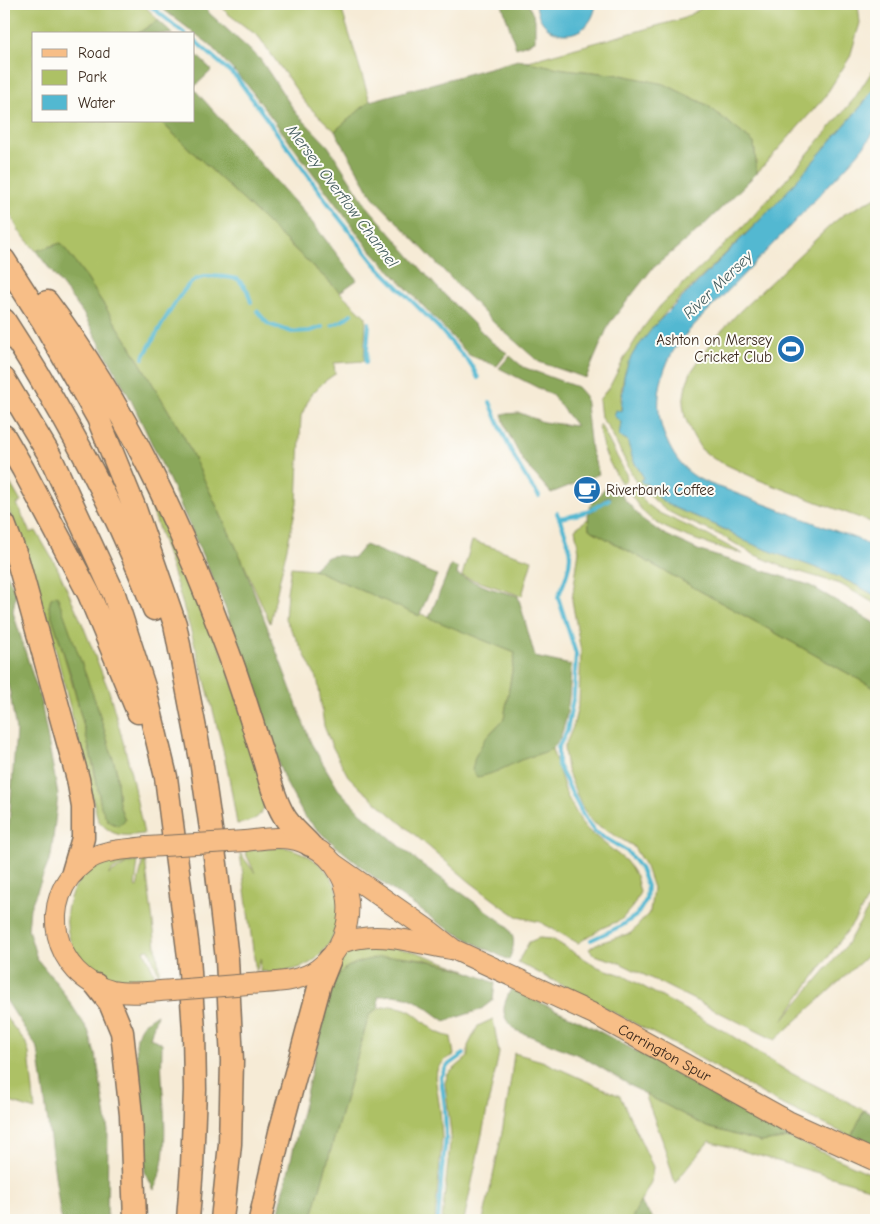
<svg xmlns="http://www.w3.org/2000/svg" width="880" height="1224" font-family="'Comic Neue',sans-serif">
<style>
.green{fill:#adc165;stroke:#747642;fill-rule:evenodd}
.forest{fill:#8aa75a;stroke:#62683c}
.water{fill:#52b8d1;stroke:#467178}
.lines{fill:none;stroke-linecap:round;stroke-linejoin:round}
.stream{stroke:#52b8d1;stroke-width:4}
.primary-casing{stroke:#7c6e5e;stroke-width:22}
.motorway-casing{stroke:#7c6e5e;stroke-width:25}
.primary{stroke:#f7be87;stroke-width:20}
.motorway{stroke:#f7be87;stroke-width:22}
.primary-bridge-casing{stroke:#7c6e5e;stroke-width:22;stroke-linecap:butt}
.primary-bridge{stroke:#f7be87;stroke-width:20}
.labels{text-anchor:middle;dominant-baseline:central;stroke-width:4;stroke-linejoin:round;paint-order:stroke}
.poi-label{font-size:15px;fill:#3b2a1e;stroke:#fdfcf7;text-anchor:end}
.street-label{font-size:15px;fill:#3b2a1e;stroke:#fdfcf7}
.water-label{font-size:16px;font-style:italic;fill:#435c5d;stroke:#fdfcf7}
</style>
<rect width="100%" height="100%" fill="#fdfcf7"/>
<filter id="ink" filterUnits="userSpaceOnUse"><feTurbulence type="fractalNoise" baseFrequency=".02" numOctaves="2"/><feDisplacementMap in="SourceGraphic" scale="10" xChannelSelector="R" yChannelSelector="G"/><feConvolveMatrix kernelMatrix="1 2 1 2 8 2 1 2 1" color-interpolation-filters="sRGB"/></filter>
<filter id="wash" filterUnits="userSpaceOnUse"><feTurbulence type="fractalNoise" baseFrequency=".0096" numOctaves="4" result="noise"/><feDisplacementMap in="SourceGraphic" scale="20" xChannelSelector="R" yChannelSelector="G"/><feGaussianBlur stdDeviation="1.12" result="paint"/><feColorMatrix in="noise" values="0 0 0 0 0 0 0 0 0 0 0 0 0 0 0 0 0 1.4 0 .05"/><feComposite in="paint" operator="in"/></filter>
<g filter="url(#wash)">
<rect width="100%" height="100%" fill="#f6ebd6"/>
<path class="green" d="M4,4H143L158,20L137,34H34V121H160L366,317L364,361L334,363L335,374L325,381L311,395L301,416L297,503L270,623L242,560L184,437L129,344L84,274L61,243L36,251L19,231L4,202Z
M220,4H340L370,101L335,131L307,105L259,37L227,13Z
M709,4H858L860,23L850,57L824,98L757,173L754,143L707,105L664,84L621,75L564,69L525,62L682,19Z
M876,65V85L863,104L777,203L665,313L634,352L624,376L621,392V431L619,436L627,439L633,460L644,478L641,480L678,509L709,522L745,540L841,577L876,596V604L840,584L784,567L755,555L722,536L677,516L664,509L637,484L608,427L601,418L599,400L610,386L625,357L643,328L660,306L744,226L785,181L854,99Z
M876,197V524L759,480L714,459L701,449L692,434L685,417L683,403L686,385L691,372L714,339L739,312L832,224L843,215Z
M600,424L626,474L627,479L622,484C609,463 601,450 599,425Z
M130,445L226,662L267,798C262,817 256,821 237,824C233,800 229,774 223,750C198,646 165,545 130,445Z
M4,473L21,502L17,504L30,533L36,531L57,567L82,623L109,691L128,760L144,834C124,836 113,838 98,820L55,647L25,549L4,499ZM51,598L97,706L116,769L119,805L125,820L101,806C89,738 70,673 49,607Z
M634,488L647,504L659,513L707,535L743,554C720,548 669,533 651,519C641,511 635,501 628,491Z
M589,518V529L876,689V885L856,919L782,1021L845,947L876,896V948L775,1040L618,962L594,955L589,949L596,944L631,933L650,912L653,888L646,867L633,846L592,822L581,805L567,770L564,748L573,727L579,702L581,652L572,600L579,551L575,529Z
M472,541L532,560L522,596L462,576Z
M291,567L313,569L515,653L504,719L485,739L524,759L552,749L567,796L584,827L626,861L636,876L640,892L633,906L621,920L602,928L578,943L540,922L518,917L502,906L470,882L360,788L348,776L331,744L324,726L318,682L302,649L285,619L287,592Z
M284,847C312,853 336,872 340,902C341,908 338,915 337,921C334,936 330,946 318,957C304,970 286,971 268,974V972L260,971L261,958L256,972L240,853L255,873L245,852L247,850Z
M136,858V859L114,869L108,875L127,864L138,861L135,887H137L143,861L145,860L160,978L149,949L144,950L157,980L137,977L153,983C140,983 126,985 114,982C61,969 48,892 98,865C109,859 123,859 136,858Z
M539,938L552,939L598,967L622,975L729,1034L787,1071L864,1110L852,1137L779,1103L689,1052L518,962L529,942Z
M382,945L416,952L466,970L424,959L398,956L349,966L342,971L325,993L339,959L351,951Z
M390,1006C398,1007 406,1008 413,1013C428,1024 432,1033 451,1037L454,1055L445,1060L438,1068L435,1076L440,1110L442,1138L435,1220H311L369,1015L379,1008Z
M4,1015L26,1043L29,1053L35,1110L4,1100Z
M493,1019L499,1053L464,1220H442L451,1134L445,1083L448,1074L468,1057V1046L478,1026Z
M514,1053L542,1061L620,1096L653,1167L651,1182L631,1220H483C496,1165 508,1109 514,1053Z
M645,1094L707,1127L761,1142L790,1138L876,1176V1190L709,1141L675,1183L663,1142Z"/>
<path class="forest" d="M156,4H202L210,14L260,59L296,113L328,146L366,205L435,285L493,343L507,353L497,366L469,355L367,246L248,86L209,44Z
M502,4H528L535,19V41L516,48Z
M158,20L173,34H137Z
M194,53L212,70L194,87Z
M518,60L564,69L621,75L664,84L707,105L754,143L757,173L703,226L652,269L609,324L586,378L539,362L493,322L373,197L335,131L370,101Z
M194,89L307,216L357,280L340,292L160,121H194Z
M61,243L84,274L129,344L184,437L242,560L311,743L338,789L361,813L420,863L506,925C516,939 515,943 509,960L480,946L440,924L370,874L323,835L304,816L285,781L263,723L225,607L173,488L131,400L83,313L36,251Z
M510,356L523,367L577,387L585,396L591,450L599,474L551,493L523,461L507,431L502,414L520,413L543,422L576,426L552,395L499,368Z
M611,484L642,519L660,532L700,551L809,585L876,624V689L589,529L588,514L611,499L609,496L590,509V506L604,489Z
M365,545L437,575L419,616L313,569C330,553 331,554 354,558Z
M451,565L458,568L457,575L489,588L518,596L535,657L571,665C570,684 569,739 550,750C541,754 530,756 521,760C506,767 492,775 477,777L472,770L475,757L485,739L504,719L515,653L429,618Z
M4,567L16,593L13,612L41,702L58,795L51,856L30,908L28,929L37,959L59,986L88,1030L97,1060L108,1131L107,1220H61L38,1049L4,997V834L9,825L16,731L10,693L4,671Z
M57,595L97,706L116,769L119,805L125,820L118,826L108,821L101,807L95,772L72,679L49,607L51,598Z
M398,956C434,960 462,968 495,983L493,1000L480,1010L445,1021C421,1004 409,990 378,997L379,1008L369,1015L311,1220H277L326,1008L325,993C331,985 336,976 343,970C358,959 380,957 398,956Z
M511,989L580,1021L662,1065L789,1138L761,1142L707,1127L645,1094L581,1056L515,1030C500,1016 502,1007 511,989Z
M157,1014L150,1038L162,1043C162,1054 161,1066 162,1078C164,1115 170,1155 154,1190L145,1172L136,1045C138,1026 142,1024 157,1014Z
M864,1110L876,1116V1146L851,1137Z
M640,1202L654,1220H631Z"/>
<path class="water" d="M536,4H596C591,44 540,44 536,4Z
M876,85C876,95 879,123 875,130C862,152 843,170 826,188C793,224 758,259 724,295C708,311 680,337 670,357C657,384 654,415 667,441C679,468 694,480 722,488L857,539L876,549V596C836,571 788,560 745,541C734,535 723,528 711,523C688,512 662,508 647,484L642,483L640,480L644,478L633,460L627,440L619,436L621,422L614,416L616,410L621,411L624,376L628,363L634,352L654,326L777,203L863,104Z"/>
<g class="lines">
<path class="stream" d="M148,4L185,34
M194,40L237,78L336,214L375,264L437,326L472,366L478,378
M257,311L268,324L292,332L310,331L322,327
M332,325L342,321L351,314
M143,358C152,342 179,291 192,282C204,273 225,277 238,279L247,290L251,302
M366,362L369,323
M490,402C503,435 517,468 539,496
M557,513C573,551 575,558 558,597L576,654L574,694L567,731L558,748V765L585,819L595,832L627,851L640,868L647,886L646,900L637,915L621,926L591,940
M559,518C582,515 590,511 609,499
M438,1220L442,1170L446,1138L445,1108L441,1077L447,1066L464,1054"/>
</g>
</g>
<g filter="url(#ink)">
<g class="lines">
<g class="primary-casing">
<g id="primary">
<path d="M245,841C263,839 284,835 302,842C357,860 364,935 318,969C303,980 282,982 263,983"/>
<path d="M147,847C126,850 102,849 85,862C35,899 53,977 112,991C132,995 154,991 173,990"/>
<path id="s1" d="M334,864L430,931L453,949L596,1015L788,1121L876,1161"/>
<path d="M341,943C379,929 413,943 451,949"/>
</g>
</g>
<g class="motorway-casing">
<path id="motorway" d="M4,260L43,321L98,418L135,509L175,624L201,760L216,864L227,959L232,1061L230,1144L222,1220
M47,302C125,405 181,525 226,646C240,682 251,720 263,757C269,775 273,797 283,814C289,826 301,835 310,845
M4,320C63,411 116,507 154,609
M4,379L50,456L114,594L145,690L166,777L189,957L194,1031L195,1090L192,1166L188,1220
M4,436L23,469L89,594L138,712
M4,524L18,561L78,779L83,807V838L73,872
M96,985L110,1003L122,1032L131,1115L135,1220
M260,1220L280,1132L320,984L330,959"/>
</g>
<use href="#primary" class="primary"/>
<use href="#motorway" class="motorway"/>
<g class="primary-bridge-casing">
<path id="primary-bridge" d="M147,847L245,841
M173,990L263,983"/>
</g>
<use href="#primary-bridge" class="primary-bridge"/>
</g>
</g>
<defs>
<g id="stadium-disc" transform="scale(1.4375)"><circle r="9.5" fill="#1f6fb2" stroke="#fdfcf7"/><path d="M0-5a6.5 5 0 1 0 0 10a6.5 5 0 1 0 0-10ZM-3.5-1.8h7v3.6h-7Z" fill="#fff"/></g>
<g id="cafe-disc" transform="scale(1.4375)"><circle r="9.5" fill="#1f6fb2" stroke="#fdfcf7"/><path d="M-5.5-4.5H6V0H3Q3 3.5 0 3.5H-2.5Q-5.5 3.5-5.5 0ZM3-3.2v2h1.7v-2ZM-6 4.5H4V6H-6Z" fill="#fff"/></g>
</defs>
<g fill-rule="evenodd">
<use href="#stadium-disc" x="791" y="349"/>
<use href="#cafe-disc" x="587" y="490"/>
</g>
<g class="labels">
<g class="poi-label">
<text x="772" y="340">Ashton on Mersey<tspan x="772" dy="17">Cricket Club</tspan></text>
<text x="606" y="490" text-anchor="start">Riverbank Coffee</text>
</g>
<g class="street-label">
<text stroke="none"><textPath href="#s1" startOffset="382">Carrington Spur</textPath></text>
</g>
<g class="water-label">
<text transform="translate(342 196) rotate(53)">Mersey Overflow Channel</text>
<text transform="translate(718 285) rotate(-44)">River Mersey</text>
</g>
</g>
<rect width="880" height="1224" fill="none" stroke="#fdfcf7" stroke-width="20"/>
<rect x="32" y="32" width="162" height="90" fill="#fdfcf7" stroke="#afa8a0"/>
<rect x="42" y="49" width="25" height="8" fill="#f7be87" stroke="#afa8a0"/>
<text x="78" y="58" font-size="15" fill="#3b2a1e">Road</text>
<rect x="42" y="70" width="25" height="15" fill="#adc165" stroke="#afa8a0"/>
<text x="78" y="82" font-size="15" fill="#3b2a1e">Park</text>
<rect x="42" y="95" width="25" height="15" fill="#52b8d1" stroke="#afa8a0"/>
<text x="78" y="108" font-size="15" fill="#3b2a1e">Water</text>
</svg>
